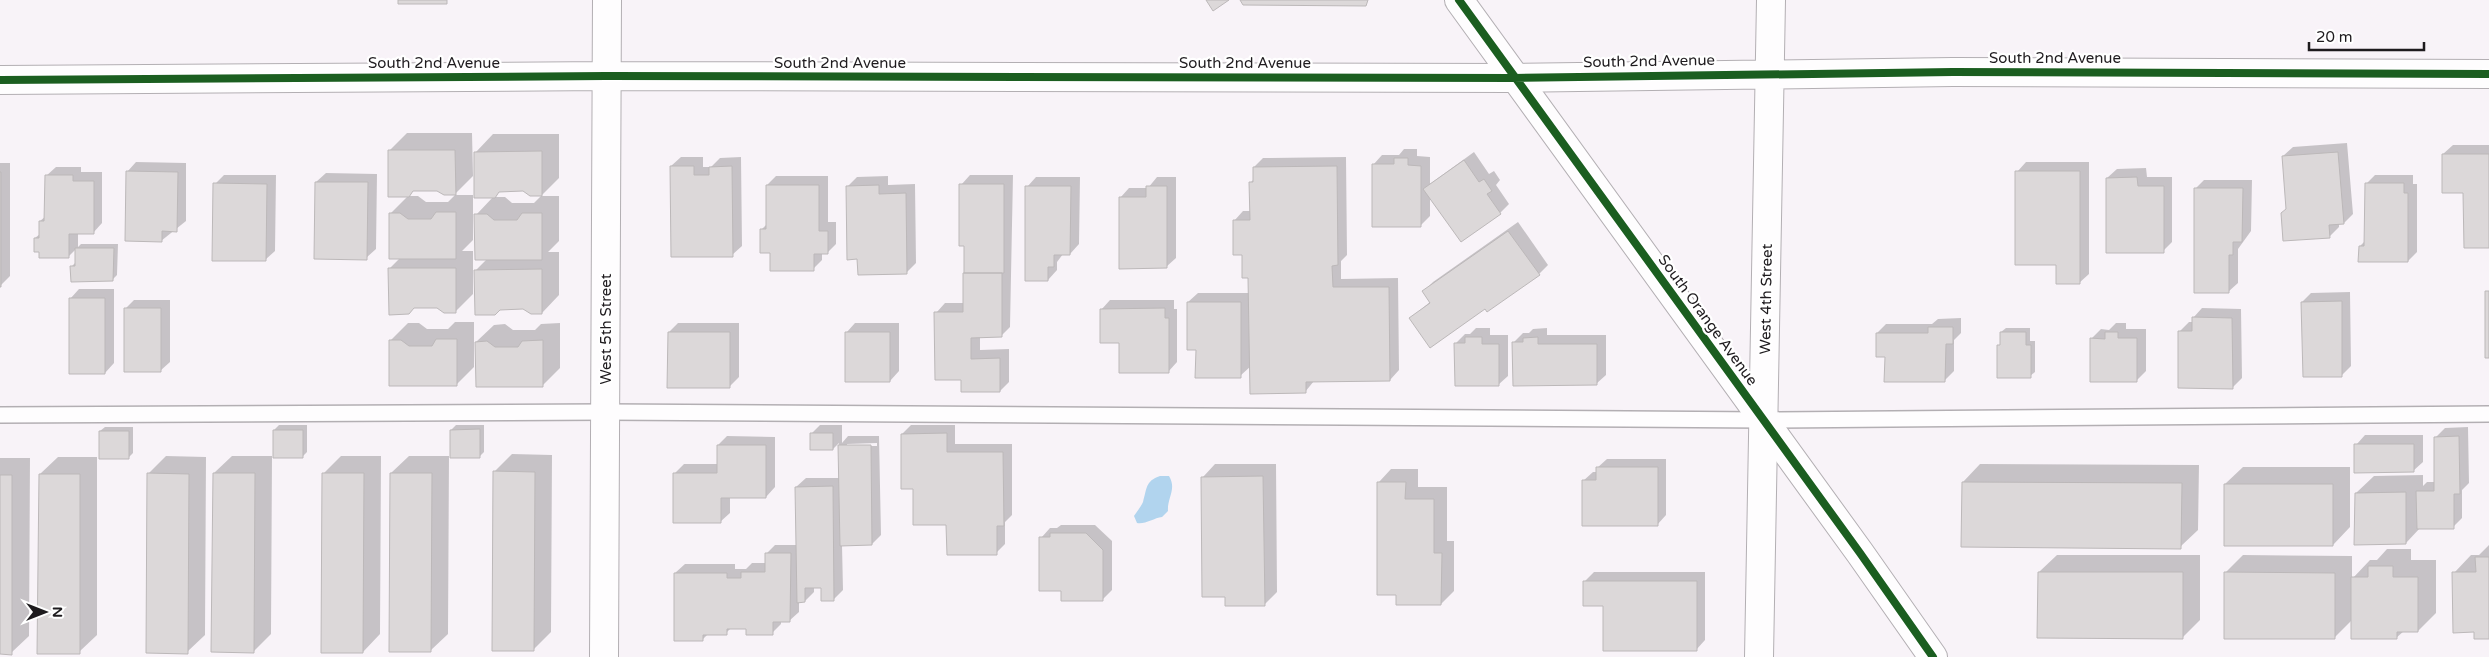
<svg xmlns="http://www.w3.org/2000/svg" width="2489" height="657" font-family="'Varela Round',sans-serif">
<style>
.water{fill:#b1d4ee}
.shadow{fill:#0003;fill-rule:evenodd}
.building{fill:#dcd8d9;stroke:#bcb8b9}
.lines{fill:none;stroke-linecap:round;stroke-linejoin:round}
.service-casing{stroke:#b3afb3;stroke-width:18}
.minor-casing{stroke:#b3afb3;stroke-width:30}
.tertiary-casing{stroke:#b3afb3;stroke-width:30}
.service{stroke:#fefdfe;stroke-width:15}
.minor{stroke:#fefdfe;stroke-width:28}
.tertiary{stroke:#fefdfe;stroke-width:28}
.cycleway-casing{stroke:#fff;stroke-width:11}
.cycleway{stroke:#1b5e20;stroke-width:8}
.labels{text-anchor:middle;dominant-baseline:central;stroke-width:4.5;stroke-linejoin:round;paint-order:stroke}
.street-label{font-size:15px;fill:#1e1b1e;stroke:#fff}
</style>
<rect width="100%" height="100%" fill="#f8f3f8"/>
<path class="water" d="M1160,476H1169C1177,489 1167,498 1168,511L1162,517C1154,518 1144,525 1137,523L1134,516C1137,511 1141,507 1143,502C1147,489 1145,481 1160,476Z"/>
<path class="shadow" d="M407,133H472L473,176L455,194L437,189H414L408,196H418L426,202H448L455,195H473V240L462,251H473V294L455,312L389,269L401,257L390,214L408,196L389,151Z
M493,134H559V178L541,196H559V241L548,252H559V295L542,313L476,270L487,259L476,215L494,196L476,152ZM500,190H523L542,195L534,203H512L505,197H494Z
M2347,143L2353,214L2344,223H2339V227L2330,236L2287,208L2283,156L2293,147Z
M2453,145H2489V246L2464,192L2443,154Z
M1404,149H1417V156L1430,157V184L1474,152L1489,174L1494,171L1500,180L1496,185L1509,204L1500,213L1430,196V216L1420,226L1373,165L1382,155H1399Z
M681,157H703V167H711L720,158L741,157L742,246L732,255L671,166Z
M1346,157L1347,255L1341,261V279L1398,278L1399,370L1390,380L1314,381L1305,392L1251,366L1240,376L1197,349L1188,302L1198,293H1250L1249,277L1234,221L1243,211H1251V182L1254,179V167L1263,158Z
M136,162L186,163V221L161,241L127,172Z
M2026,162H2089V274L2079,283L2057,264L2017,172Z
M0,163H10V276L0,286Z
M56,167H81V172H102V223L93,233H78V247L81,244H118L117,275L112,280L71,267L76,262V249L69,256L35,238L40,234V221L46,216V176Z
M2146,168L2147,177H2172V242L2163,251L2107,178L2117,169Z
M326,173L377,174L376,249L366,258L316,182Z
M224,175H276L275,251L265,260L215,184Z
M970,175H1013L1010,327L1001,336H980V350L1009,349V382L1000,391L962,379L936,313L945,303H964L965,245L961,185Z
M2375,175H2413V184H2417V252L2408,261L2360,246L2365,241L2366,184Z
M776,176H828V222H836V244L827,253H822V260L813,269L771,252L762,229L767,224V185Z
M888,176V185L915,184L916,263L906,273L858,258L847,187L857,177Z
M1036,177H1080L1079,244L1070,254H1063L1057,262V270L1048,280L1027,187Z
M1157,177H1176V258L1166,267L1120,198L1129,188H1148Z
M2204,180H2252L2251,231L2238,249V283L2228,292L2195,189Z
M1518,222L1548,265L1539,274L1486,307L1411,318L1431,301L1424,291L1433,282Z
M79,289H114V363L105,373L70,299Z
M2350,292L2351,366L2342,375L2302,302L2311,293Z
M134,300H170V362L160,371L125,309Z
M1110,300H1174V309H1177V362L1168,372L1121,341L1101,310Z
M2202,308L2241,309L2242,378L2233,387L2180,331L2189,322H2193V318Z
M1961,318V333L1954,340V371L1944,381L1886,356L1877,333L1886,324H1932L1938,319Z
M455,322H474V367L456,385L390,341L408,323H419L427,329H448Z
M560,323V368L542,386L476,342L494,325L505,324L513,330H535L541,324Z
M678,323H739V377L729,387L669,332Z
M855,323H899V371L890,381L846,333Z
M2116,323H2126V329H2146V371L2136,381L2091,339L2101,329L2109,330Z
M1476,328H1490V335H1508V376L1498,385L1455,344L1465,334H1470Z
M1547,328V335H1606V375L1596,384L1514,342L1523,333H1529L1533,329Z
M2006,328H2030V341H2035V372L2030,376L1999,346L2001,343V332Z
M279,425H307V452L302,457L274,430Z
M456,425H484V452L480,456L451,430Z
M820,425H842V443L848,436H879L881,535L872,544L842,545L843,590L834,599L822,586H814V592L805,601H799V612L789,621H781V624L772,633L747,628H731L726,633H709L703,639L675,573L685,564H735V569H746L752,563H766V554L775,545H797L796,487L806,478H840L839,443L833,449L811,434ZM877,443V446H847V444Z
M911,425H955V444H1012V515L1005,522V544L996,553L914,488L902,434Z
M105,427H133V453L128,458L100,431Z
M2468,427L2469,483L2462,490V518L2453,527H2421L2406,543L2356,493L2374,476L2423,475V486L2427,482H2436V437L2445,428Z
M2365,435H2423V462L2413,471L2356,445Z
M727,436L775,437V487L766,497H730V513L720,522L675,473L684,464H718V445Z
M512,454L552,455L551,632L533,650L494,472Z
M166,456L206,457L205,635L187,652L148,474Z
M232,456H272L271,634L253,652L214,473Z
M341,456H381L380,634L363,652L323,474Z
M409,456H449L448,634L430,651L391,473Z
M58,457H97V635L79,652L40,474Z
M0,458H30L29,636L11,653H0Z
M1607,459H1666V515L1657,525L1583,481L1593,472H1597V468Z
M1215,464H1276L1277,592L1264,605L1226,595L1203,477Z
M1980,464L2199,465L2198,530L2180,547L1963,482Z
M2243,467H2350V527L2333,545L2225,484Z
M1391,469H1418V487H1447V541H1454V591L1441,604L1397,593L1379,482Z
M1061,525H1095L1112,541V590L1103,599L1062,590L1041,538L1050,528H1057Z
M2489,545V637L2475,631L2454,573L2471,555H2479Z
M2387,549H2411V560H2436V613L2418,631H2404L2396,638L2352,620L2334,638L2225,573L2243,555L2352,556V579L2370,560H2377Z
M2057,555H2200V620L2182,638L2039,572Z
M1594,572H1705V640L1696,650L1604,605L1585,581Z"/>
<path class="building" d="M398,0H447V4H398Z
M1206,0H1229L1213,11Z
M1240,0H1368L1366,6L1243,5Z
M388,150H455L456,195H444L437,191H413L409,197H388Z
M542,151V196H530L523,191L499,192L495,198H474V152Z
M2338,152L2344,224L2329,225L2330,238L2283,241L2281,213L2286,209L2282,156Z
M2442,154H2489V248H2464L2463,193H2442Z
M1394,158H1408V165L1421,166V227H1372V164H1394Z
M1464,160L1479,182L1484,179L1492,191L1487,194L1501,214L1461,242L1423,189Z
M670,166H694V175H709V167L732,166L733,257H671Z
M1337,166L1338,265L1332,266L1333,287H1389L1390,381L1306,382V393L1250,394L1248,278H1242V255H1233V220H1250L1249,182H1253V167Z
M126,171L178,172L177,232L162,231V242L125,241Z
M2015,171H2080V284H2056V265H2015Z
M0,172H1V287H0Z
M45,175H73V181H94V234H69V258H39V252H34V238H39V221H44Z
M2137,177L2138,186H2164V253H2106V178Z
M315,182H368L367,260L314,259Z
M213,183L267,184L266,261H212Z
M2365,183H2404V193H2408V262H2358L2359,246H2364Z
M959,184H1004V273H964V246H959Z
M766,185H819V231H828V254H814V271H770V253H760V229H766Z
M879,185V194L906,193L907,274L858,275L857,259L847,260L846,186Z
M1025,186H1071L1070,255H1054V267H1048V281H1025Z
M1146,186H1167V268L1119,269V197H1146Z
M2194,188H2243L2242,242H2233V255H2229V293H2194Z
M436,212H456V259H389V213H400L408,219H431Z
M522,213H542V260H475L474,214H487L494,220H517Z
M1508,231L1540,275L1487,312L1485,309L1430,348L1409,318L1430,303L1422,291Z
M75,248H114L113,281L71,282L70,266H75Z
M388,268H456V313H444L437,308H414L409,314L389,315Z
M542,269V314H531L523,309L500,310L495,315H475L474,270Z
M963,273H1002V337L971,338V359L1000,358V392H961V380H935L934,312H963Z
M2485,291H2489V358H2485Z
M69,298H105V374H69Z
M2342,301V377H2303L2301,302Z
M1187,302H1241V378H1195L1196,350H1187Z
M124,308H161V372H124Z
M1165,308V318H1169V373H1119V343H1100V309Z
M2192,317L2232,318L2233,389L2178,388V331H2192Z
M1928,327H1953V344H1946L1945,382H1884L1885,357H1876V333H1928Z
M668,332H730V388H667Z
M845,332H890V382H845Z
M2000,332H2026V345H2031V378H1997V345H2000Z
M2105,332H2118V338H2137V382H2090V338L2105,339Z
M1465,337H1482V344H1499V386H1455L1454,343H1465Z
M1538,337V344H1597V385L1513,386L1512,342H1523V338Z
M436,339H457V386H389V340H401L409,346H432Z
M543,340V387H476L475,342L487,341L495,347H518L522,341Z
M480,429V458H450V430Z
M273,430H303V458H273Z
M99,431H129V459H99Z
M810,433H833V450H810Z
M947,433V452H1003L1004,526H997V555H947L946,525H913V489H901V434Z
M2459,436L2460,494H2454V529H2417L2416,491H2434V437Z
M2354,444H2414V472L2354,473Z
M717,445H766V498H721V523H673V473H717Z
M838,445H871L872,545L840,546Z
M1596,467H1658V526H1582V480H1596Z
M493,471L535,472L534,651H492Z
M147,473L189,474L188,654L146,653Z
M213,473H255L254,653L211,652Z
M322,473H364L363,653H321Z
M390,473H432L431,652H389Z
M39,474H80V654H37Z
M0,475H12V655L0,654Z
M1263,476L1265,606H1225V597H1202L1201,477Z
M1377,482H1406L1405,499H1434V553H1442L1441,605H1396V595H1377Z
M1962,482L2182,483L2181,549L1961,547Z
M2224,484H2333V546H2224Z
M833,486L834,601H821V588H805V602L797,603L795,487Z
M2406,492V544L2354,545L2355,493Z
M1050,533H1086L1103,550V601H1061V591H1039V537H1050Z
M765,553H791L790,622H773V635H746V629H727V635H703V641H674V573H727V578H741V572H765Z
M2475,557H2489V639H2474V632L2453,633L2452,572H2476Z
M2368,566H2393V577H2418V632H2397V639H2351V577H2368Z
M2038,572H2183V639L2037,638Z
M2224,572L2335,573V639H2224Z
M1583,581H1697V651H1603V606H1583Z"/>
<g class="lines">
<g class="service-casing">
<path id="service" d="M0,415L606,412L1764,420L2489,414"/>
</g>
<g class="minor-casing">
<path id="minor" d="M0,80L606,76L1514,78L1953,72L2489,74
M604,657L607,0
M1759,657L1771,0"/>
</g>
<g class="tertiary-casing">
<path id="tertiary" d="M1459,0L1860,553L1933,657"/>
</g>
<use href="#service" class="service"/>
<use href="#minor" class="minor"/>
<use href="#tertiary" class="tertiary"/>
<g class="cycleway-casing">
<path id="cycleway" d="M1459,0L1860,553L1933,657
M0,80L606,76L1514,78L1953,72L2489,74"/>
</g>
<use href="#cycleway" class="cycleway"/>
</g>
<g class="labels">
<g class="street-label">
<text x="2055" y="58">South 2nd Avenue</text>
<text transform="translate(1649 61) rotate(-1)">South 2nd Avenue</text>
<text x="434" y="63">South 2nd Avenue</text>
<text x="840" y="63">South 2nd Avenue</text>
<text x="1245" y="63">South 2nd Avenue</text>
<text transform="translate(1766 299) rotate(-89)">West 4th Street</text>
<text transform="translate(1708 320) rotate(54)">South Orange Avenue</text>
<text transform="translate(606 329) rotate(-90)">West 5th Street</text>
</g>
</g>
<g transform="translate(45 612) rotate(90)" stroke="#ffffff" stroke-width="4" paint-order="stroke">
<path d="M0-4L9 19L0 12L-9 19Z" fill="#1e1b1e"/>
<text y="-8" font-size="14" font-weight="bold" text-anchor="middle" fill="#1e1b1e">N</text>
</g>
<path d="M2309 42v8h115v-8" fill="none" stroke="#1e1b1e" stroke-width="2.5"/>
<text x="2316" y="42" font-size="15" fill="#1e1b1e" stroke="#ffffff" stroke-width="4" paint-order="stroke">20 m</text>
</svg>
